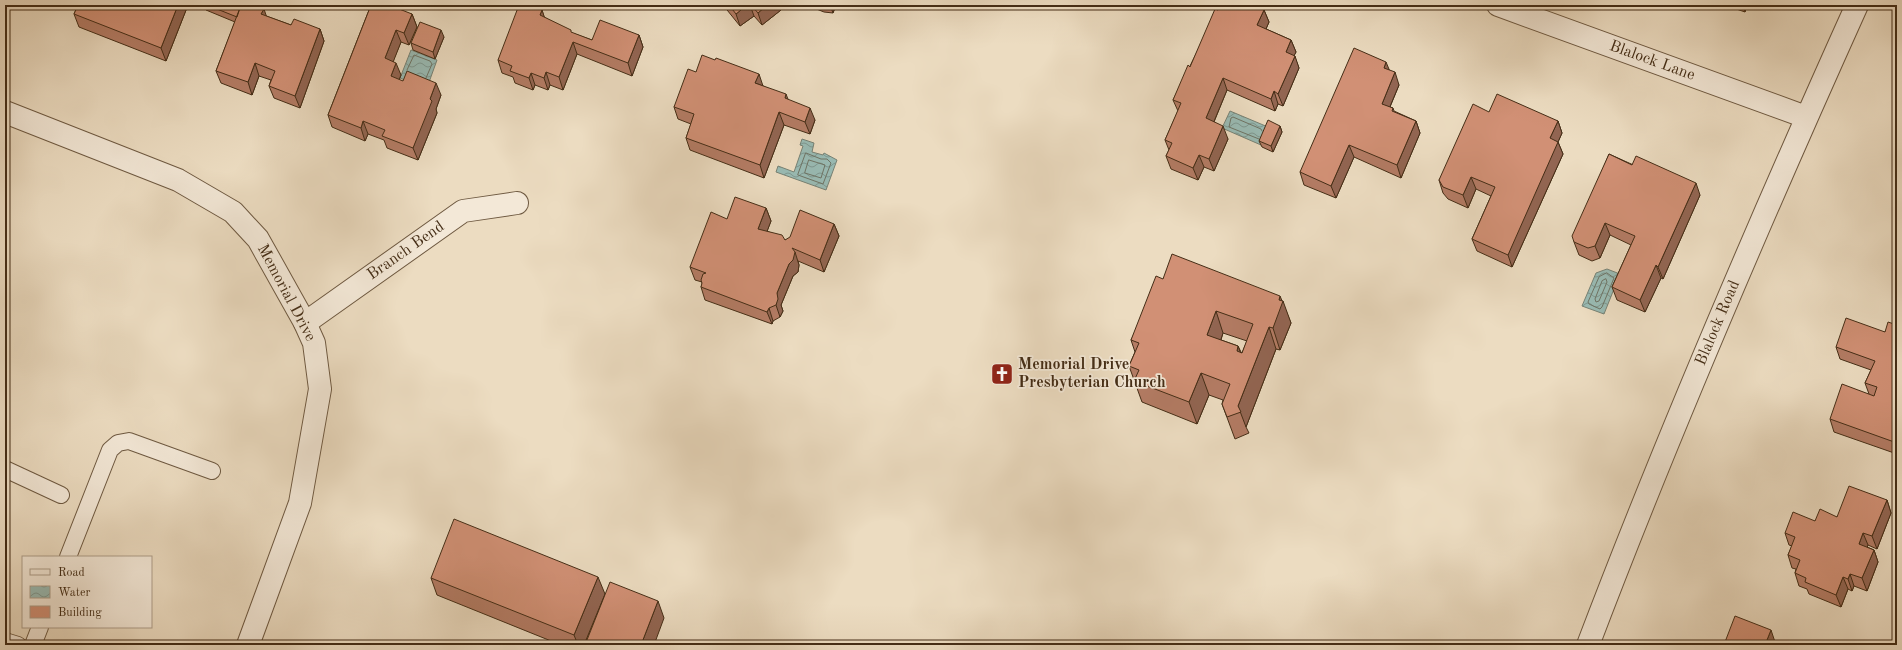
<svg xmlns="http://www.w3.org/2000/svg" width="1902" height="650" font-family="'Old Standard TT',serif">
<style>
.water{fill:url(#water-waves);stroke:#778275}
.lines{fill:none;stroke-linecap:round;stroke-linejoin:round}
.shore{stroke:#6e7465;stroke-width:1}
.service-casing{stroke:#6e5941;stroke-width:18}
.minor-casing{stroke:#6e5941;stroke-width:24}
.tertiary-casing{stroke:#6e5941;stroke-width:24}
.service{stroke:#f3e8d7;stroke-width:16}
.minor{stroke:#f3e8d7;stroke-width:22}
.tertiary{stroke:#f3e8d7;stroke-width:22}
.wall{fill:#b47c65;stroke:#442d16;fill-rule:evenodd}
.shaded-wall{fill:#926552;stroke:#442d16}
.building{fill:#d19075;stroke:#442d16;fill-rule:evenodd}
.labels{text-anchor:middle;dominant-baseline:central;stroke-width:3.5;stroke-linejoin:round;paint-order:stroke}
.street-label{font-size:16px;fill:#442d16;stroke:#f3e8d7}
.poi-label{font-size:16px;font-weight:bold;fill:#442d16;stroke:#f3e8d7;text-anchor:start}
</style>
<defs>
<pattern id="water-waves" width="16" height="10" patternUnits="userSpaceOnUse"><rect width="16" height="10" fill="#99bbb4"/><path d="M0 5q4-4 8 0t8 0" fill="none" stroke="#7e9891"/></pattern>
</defs>
<rect width="100%" height="100%" fill="#ecdcc1"/>
<filter id="stains"><feTurbulence type="fractalNoise" baseFrequency=".005" numOctaves="4"/><feColorMatrix values="0 0 0 0 .2 0 0 0 0 .09 0 0 0 0 .02 0 0 0 .5 -.17"/></filter>
<radialGradient id="worn" r=".72"><stop offset=".6" stop-color="#630" stop-opacity="0"/><stop offset="1" stop-color="#630" stop-opacity=".3"/></radialGradient>
<path class="water" d="M411,50L437,60L428,85L412,83L400,78Z
M1230,111L1268,127L1261,145L1222,128Z
M802,139L814,143L812,152L823,155L824,153L837,160L826,190L776,172L778,166L794,172L803,146L800,145Z
M1607,269L1620,274L1604,314L1582,306L1596,273Z"/>
<g class="lines">
<path class="shore" d="M407,70L414,55L430,61L432,64L426,78
M1259,139L1229,127L1231,118L1233,117L1261,129L1262,131
M806,153L821,159H827L831,163L823,184L798,175Z
M809,160L825,165L821,178L805,173Z
M1607,273L1614,278L1602,307L1600,309L1589,304L1588,302L1599,277Z
M1606,279L1607,282L1599,301L1596,302L1595,299L1602,281Z"/>
<g class="service-casing">
<path id="service" d="M5,469L61,495
M68,557L110,450L118,443L129,441L212,471
M5,641L18,645
M33,645L40,627"/>
</g>
<g class="minor-casing">
<path id="minor" d="M1498,5L1806,117
M305,323L463,211L517,203"/>
</g>
<g class="tertiary-casing">
<path id="tertiary" d="M5,112L178,180L233,212L258,239L305,323L314,343L320,389L300,503L248,645
M1588,645C1670,429 1762,216 1857,5"/>
</g>
<use href="#service" class="service"/>
<use href="#minor" class="minor"/>
<use href="#tertiary" class="tertiary"/>
</g>
<path class="wall" d="M78,5H188L166,61L79,27L74,14Z
M204,5H253L266,16L291,25L320,29L324,41L300,108L274,98L269,86L271,80L259,76L252,95L221,83L216,71L235,22L206,10Z
M371,5L412,14L417,27L409,45L401,42L393,61L401,75L399,80L441,95L436,109L437,113L418,160L387,148L384,140L368,134L365,141L332,127L328,115Z
M723,5H779L781,10L762,25L754,16L740,26Z
M811,5H836L833,13L824,12L814,8Z
M1725,5H1747L1745,12Z
M1257,7L1264,10L1269,22L1266,29L1291,40L1296,52L1294,55L1299,68L1283,106L1278,104L1275,111L1227,90L1214,122L1228,139L1214,171L1204,167L1198,180L1171,169L1166,156L1169,150L1165,140L1178,111L1173,100L1218,10Z
M542,10L544,17L572,33L592,40L639,35L643,47L632,76L577,54L563,90L550,85L548,90L535,85L533,90L515,83L513,77L502,73L498,60Z
M444,37L435,59L413,50L411,43Z
M1389,70L1399,85L1390,107L1393,108L1394,111L1416,121L1420,133L1401,178L1354,157L1336,198L1304,185L1300,172Z
M696,72L763,86L788,100L815,120L810,134L784,125L764,178L690,150L686,138L691,124L678,119L674,107Z
M1489,112L1558,121L1562,133L1558,142L1563,154L1512,267L1477,251L1472,239L1491,196L1476,189L1468,208L1448,199L1443,193L1439,180Z
M1280,126L1282,132L1273,152L1262,147L1259,141Z
M1609,154L1700,195L1663,279L1661,278L1645,312L1617,300L1612,287L1631,245L1610,235L1600,258L1592,261L1579,255L1574,242Z
M766,208L771,221L767,231L785,240L834,224L839,236L824,272L798,261L799,265L798,272L793,276L781,305L783,311L780,317L773,321L772,324L705,300L701,287L702,284V282L695,280L690,267L727,219Z
M1163,279L1282,301L1291,323L1280,350L1276,349L1246,427L1249,433L1235,439L1222,404L1223,400L1209,395L1197,424L1142,402L1129,366L1135,352L1131,340ZM1223,333L1247,341L1242,353L1241,352L1238,346L1221,340Z
M1897,325V454L1834,432L1830,419L1869,394L1865,383L1871,370L1840,359L1836,347L1885,332Z
M1887,500L1891,513L1877,549L1868,545L1867,547L1874,550L1878,562L1867,591L1854,586L1852,591L1848,589L1841,607L1809,594L1807,589L1799,586L1795,573L1796,569L1792,568L1788,555L1792,546L1789,545L1785,533L1815,521L1837,517Z
M431,578L605,594L584,645H561L437,595Z"/>
<path class="shaded-wall" d="M178,5H188L166,61L161,48Z
M747,5H750L754,16L740,26L736,14Z
M767,5H779L781,10L762,25L758,13Z
M830,5H836L833,13Z
M1742,5H1747L1745,12Z
M264,9L268,21L261,14Z
M542,10L546,22L540,15Z
M1264,10L1269,22L1262,38L1257,25Z
M412,14L417,27L409,45L404,33Z
M320,29L324,41L300,108L295,96Z
M396,30L401,42L390,70L385,58Z
M441,30L444,37L435,59L433,52Z
M639,35L643,47L632,76L628,63Z
M1291,40L1296,52L1290,64L1286,52Z
M573,42L577,54L563,90L559,77Z
M1295,56L1299,68L1283,106L1278,94Z
M1386,62L1391,74L1384,68Z
M255,63L259,76L252,95L248,82Z
M396,63L401,75L395,89L391,76Z
M546,72L550,85L548,90L544,78Z
M1395,72L1399,85L1386,116L1382,104Z
M531,73L535,85L533,90L529,78Z
M759,74L763,86L755,83Z
M1223,78L1227,90L1210,131L1206,118Z
M436,83L441,95L436,109L437,113L418,160L413,148L430,99Z
M1274,91L1278,104L1275,111L1271,99Z
M786,94L791,107L785,98Z
M810,108L815,120L810,134L805,122Z
M779,112L784,125L764,178L760,165Z
M363,121L368,134L365,141L361,128Z
M1416,121L1420,133L1401,178L1397,165Z
M1558,121L1562,133L1558,142L1563,154L1512,267L1508,255L1550,138Z
M1223,126L1228,139L1214,171L1209,159Z
M1280,126L1282,132L1273,152L1271,146Z
M1349,145L1354,157L1336,198L1331,186Z
M1199,155L1204,167L1198,180L1193,168Z
M1471,177L1476,189L1468,208L1463,195Z
M1696,183L1700,195L1663,279L1658,267Z
M766,208L771,221L763,242L758,229Z
M1605,223L1610,235L1600,258L1595,246Z
M834,224L839,236L824,272L820,260Z
M795,252L799,265L798,272L793,276L781,305L783,311L780,317L776,305L777,293L789,264Z
M1656,265L1661,278L1645,312L1640,300Z
M1280,296L1283,303V301L1291,323L1280,350L1273,328Z
M769,308L773,321L772,324L767,312Z
M1216,311L1223,333L1215,357L1207,335Z
M1269,327L1276,349L1246,427L1238,406Z
M1238,346L1246,368L1237,351Z
M1201,373L1209,395L1197,424L1189,402Z
M1887,500L1891,513L1877,549L1872,536Z
M1863,533L1868,545L1864,556L1859,544Z
M1874,550L1878,562L1867,591L1862,578Z
M1850,574L1854,586L1852,591L1848,579Z
M598,577L605,594L584,645H578L574,635Z
M1843,577L1848,589L1841,607L1836,595Z
M658,601L664,618L654,645H641Z
M1771,630L1775,642L1774,645H1765Z"/>
<path class="building" d="M78,5H178L161,48L74,14Z
M207,5H241L237,17Z
M241,5H253L264,9L261,14L291,25L294,19L320,29L295,96L269,86L275,71L255,63L248,82L216,71Z
M371,5H389L412,14L404,33L396,30L385,58L396,63L391,76L403,81L407,71L436,83L430,99L432,101L413,148L382,136L385,130L363,121L361,128L328,115Z
M519,5H529L542,10L540,15L571,30V32L592,40L600,20L639,35L628,63L573,42L559,77L546,72L544,78L531,73L529,78L510,71L512,66L498,60Z
M729,5H747L736,14Z
M751,5H767L758,13Z
M1220,5H1253L1264,10L1257,25L1291,40L1286,52L1295,56L1278,94L1274,91L1271,99L1223,78L1206,118L1223,126L1209,159L1199,155L1193,168L1166,156L1172,143L1165,140L1181,103L1173,100L1188,65L1190,67L1215,9L1218,10Z
M420,22L441,30L433,52L411,43Z
M1354,48L1386,62L1384,68L1395,72L1382,104L1393,108L1392,111L1416,121L1397,165L1349,145L1331,186L1300,172Z
M702,55L715,60L716,58L759,74L755,83L786,94L785,98L810,108L805,122L779,112L760,165L686,138L694,114L674,107L688,69L696,72Z
M1497,94L1558,121L1550,138L1558,142L1508,255L1472,239L1495,187L1471,177L1463,195L1443,187L1439,180L1473,104L1489,112Z
M1268,120L1280,126L1271,146L1259,141Z
M1609,154L1632,165L1636,156L1696,183L1658,267L1656,265L1640,300L1612,287L1635,236L1605,223L1595,246L1588,248L1574,242L1572,236Z
M735,197L766,208L758,229L782,235L785,240L790,237L800,210L834,224L820,260L792,248L795,252L793,260L789,264L777,293L778,299L776,305L769,308L767,312L701,287L702,283L701,280L703,274L706,273L690,267L711,212L727,219Z
M1172,254L1280,296L1279,300L1283,301L1273,328L1269,327L1238,406L1241,412L1227,417L1222,404L1230,384L1201,373L1189,402L1134,381L1139,370L1129,366L1139,343L1131,340L1156,276L1163,279ZM1216,311L1253,324L1242,353L1237,351L1238,346L1207,335Z
M1846,318L1885,332L1888,322L1897,325V443L1830,419L1842,384L1874,396L1877,387L1865,383L1875,361L1836,347Z
M1849,486L1887,500L1872,536L1863,533L1859,544L1874,550L1862,578L1850,574L1848,579L1843,577L1836,595L1805,582L1806,578L1795,573L1800,560L1788,555L1795,537L1785,533L1793,512L1815,521L1820,509L1837,517Z
M454,519L598,577L574,635L431,578Z
M610,582L658,601L641,645H585Z
M1735,616L1771,630L1765,645H1720L1721,641L1725,642Z"/>
<defs>
<g id="church-square" transform="scale(1.15)"><rect x="-9" y="-9" width="18" height="18" rx="4" fill="#8f2418" stroke="#f3e8d7"/><path d="M-1.2-6h2.4v3.5h3.3v2.4h-3.3V6h-2.4V-.1h-3.3v-2.4h3.3Z" fill="#fff"/></g>
</defs>
<g fill-rule="evenodd">
<use href="#church-square" x="1002" y="374"/>
</g>
<g class="labels">
<g class="street-label">
<text transform="translate(1652 61) rotate(20)">Blalock Lane</text>
<text transform="translate(406 251) rotate(-35)">Branch Bend</text>
<text transform="translate(286 293) rotate(62)">Memorial Drive</text>
<text transform="translate(1718 323) rotate(-67)">Blalock Road</text>
</g>
<g class="poi-label">
<text x="1018" y="365">Memorial Drive<tspan x="1018" dy="18">Presbyterian Church</tspan></text>
</g>
</g>
<rect width="1902" height="650" fill="none" stroke="#ecdcc1" stroke-width="20"/>
<rect x="6" y="6" width="1890" height="638" fill="none" stroke="#442d16" stroke-width="2"/>
<rect x="10" y="10" width="1882" height="630" fill="none" stroke="#442d16"/>
<rect x="22" y="556" width="130" height="72" fill="#f3e8d7" stroke="#ad9d8a"/>
<rect x="30" y="569" width="20" height="6" fill="#f3e8d7" stroke="#ad9d8a"/>
<text x="58" y="576" font-size="12" fill="#442d16">Road</text>
<rect x="30" y="586" width="20" height="12" fill="url(#water-waves)" stroke="#ad9d8a"/>
<text x="58" y="596" font-size="12" fill="#442d16">Water</text>
<rect x="30" y="606" width="20" height="12" fill="#d19075" stroke="#ad9d8a"/>
<text x="58" y="616" font-size="12" fill="#442d16">Building</text>
<rect width="100%" height="100%" filter="url(#stains)"/>
<rect width="100%" height="100%" fill="url(#worn)"/>
</svg>
